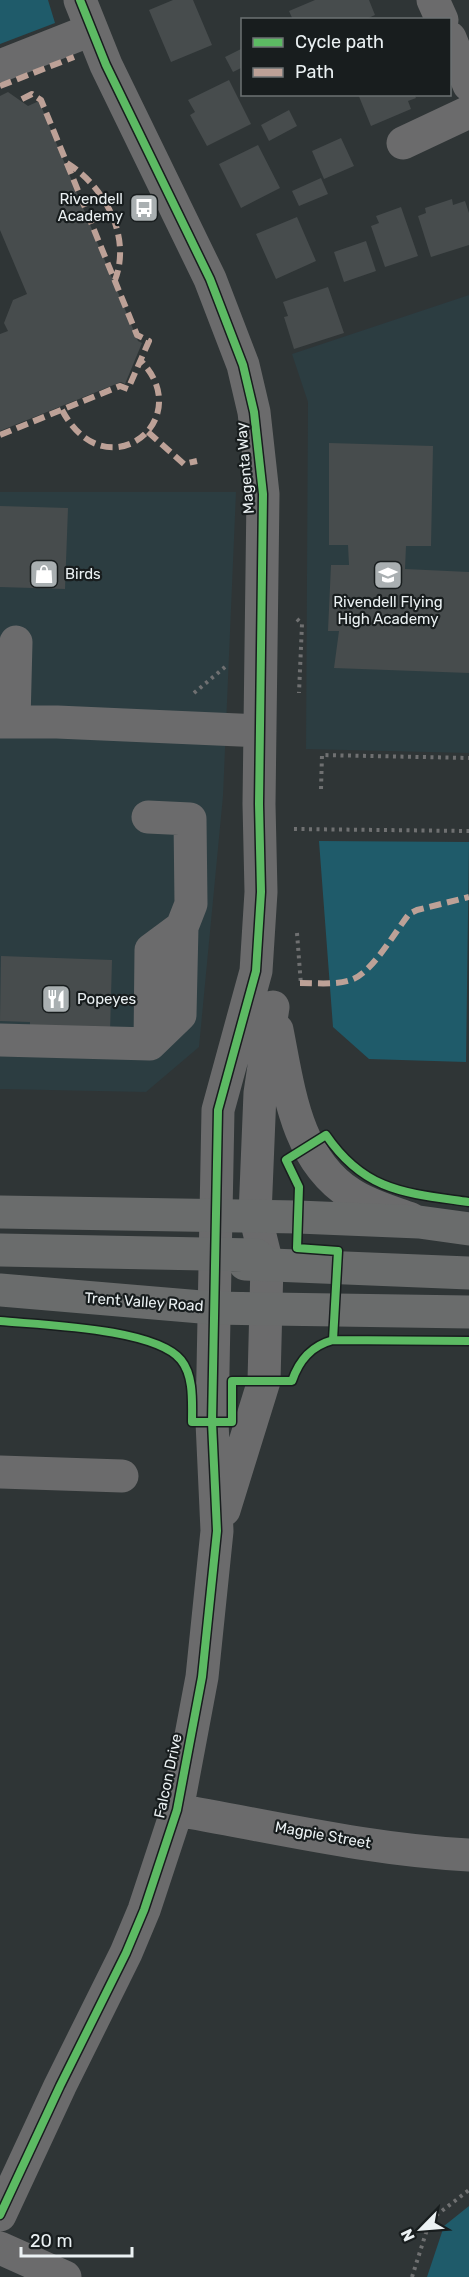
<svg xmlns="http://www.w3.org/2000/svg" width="469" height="2277" font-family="Rubik,sans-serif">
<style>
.built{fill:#2c3d41}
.green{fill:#1f5b6a}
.building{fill:#474c4d}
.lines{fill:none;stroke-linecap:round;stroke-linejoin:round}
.path{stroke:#6f7071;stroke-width:4;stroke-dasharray:3 4.5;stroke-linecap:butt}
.minor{stroke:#6b6b6c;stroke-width:33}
.major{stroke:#6a6c6c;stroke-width:33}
.quiet{stroke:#bda197;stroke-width:6;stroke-dasharray:12 6;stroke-linecap:butt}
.cycleway-casing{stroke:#181d1e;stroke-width:11}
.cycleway{stroke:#5cba63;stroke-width:8}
.labels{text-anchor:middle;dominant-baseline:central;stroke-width:4.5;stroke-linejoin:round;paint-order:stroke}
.poi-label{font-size:15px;fill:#ebf1f3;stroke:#181d1e;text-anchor:start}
.street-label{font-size:15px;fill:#ebf1f3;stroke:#181d1e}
</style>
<rect width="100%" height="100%" fill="#2f3536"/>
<path class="built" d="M469,295V753L306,749L308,402L292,354Z
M0,492H236L223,796L199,1047L146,1092L0,1089Z"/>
<path class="green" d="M0,0H48L55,23L0,44Z
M319,841L469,842L466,1062L369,1059L333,1027Z
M469,2206V2277H427L444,2226Z"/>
<path class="building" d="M173,0H193L212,45L171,62L149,10Z
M315,0H369L375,15L364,20H293L289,11Z
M243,48V67L233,72L225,57Z
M229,80L251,124L207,146L190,115L195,112L188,100Z
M8,92L28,106L39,101L138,341L142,343L125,384L121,382L0,431V334L8,331L4,323L13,300L27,294L0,230V96Z
M358,94H414L416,98L408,101L411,109L371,126Z
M289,110L297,126L269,141L261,125Z
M341,138L354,166L324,179L312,151Z
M258,145L280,188L241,208L219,164Z
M321,178L328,194L299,206L292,191Z
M452,199L453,205L465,201L469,213V245L431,257L418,216L426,213L425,208Z
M401,207L418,256L385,267L371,226L379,223L376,216Z
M297,217L316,261L276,279L256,234Z
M366,241L376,271L344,282L334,252Z
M328,287L344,333L294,349L284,317L288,316L283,302Z
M329,443L433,446L431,546H406L405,569L469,572V673L334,668L339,631H328L331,565H349L348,545H329Z
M0,506L68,508L65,589L0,587Z
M1,956L112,960L110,1033L30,1031V1022L0,1021Z"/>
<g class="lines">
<path class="path" d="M297,619L302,624L299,693
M194,693L225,667
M321,789L322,755L469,758
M294,829L469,831
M297,933L301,985
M412,2277L430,2220L469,2190"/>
<path class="minor" d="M433,0L442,20
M450,38L469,85
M0,66L91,30
M403,143L469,112
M14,721L16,642
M0,722H57L260,731
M277,1030C289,1090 296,1159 351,1194C369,1206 392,1212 411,1219
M0,1040L150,1044L180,1015L182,927L191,904L190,819L148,817
M150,1044L151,950L182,927
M0,1472L122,1476
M224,1510L264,1381L267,1264L255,1215L260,1093L273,1007
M177,1810C274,1827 371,1850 469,1855
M0,2215L60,2086L126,1953L144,1910L177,1810L202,1677L217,1531L212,1422L218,1110L256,971L261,892L259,804L263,494L254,412L243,365L210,279L106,65L80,0
M0,2248L65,2277"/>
<path class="major" d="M0,1212L298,1217L419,1222L469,1229
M0,1250L256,1255L267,1264
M245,1264L469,1273
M0,1290L213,1308L469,1312"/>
<path class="quiet" d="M0,86L74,57
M67,163C104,186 132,236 115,280
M62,410C106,493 198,420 141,361
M148,432L184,464L197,461
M0,435L120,386L128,389L149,341L137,335L41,100L32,94L20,100
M300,983C317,983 336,985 351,980C372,973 395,932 409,914L417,910L469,897"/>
<g class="cycleway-casing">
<path id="cycleway" d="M0,1321C41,1325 155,1328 181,1360C194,1376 192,1402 192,1422H232V1381H292C299,1360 311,1346 333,1340L469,1341
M333,1340L338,1251L297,1248L299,1187L286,1160L326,1135C365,1192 406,1193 469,1202
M0,2215L60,2086L126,1953L144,1910L177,1810L202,1677L217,1531L212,1422L218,1110L256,971L261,892L259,804L263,494L254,412L243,365L210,279L106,65L80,0"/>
</g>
<use href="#cycleway" class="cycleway"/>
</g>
<defs>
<g id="bus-square" transform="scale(1.5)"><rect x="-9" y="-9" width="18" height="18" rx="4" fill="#a9afb1" stroke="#181d1e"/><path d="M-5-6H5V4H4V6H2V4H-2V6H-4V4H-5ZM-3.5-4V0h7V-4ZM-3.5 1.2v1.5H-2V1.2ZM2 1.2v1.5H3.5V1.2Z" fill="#fff"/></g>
<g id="shop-square" transform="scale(1.5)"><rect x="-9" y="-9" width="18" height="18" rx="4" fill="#a9afb1" stroke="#181d1e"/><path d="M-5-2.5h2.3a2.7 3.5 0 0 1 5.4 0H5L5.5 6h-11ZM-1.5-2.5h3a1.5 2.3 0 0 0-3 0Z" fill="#fff"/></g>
<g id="school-square" transform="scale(1.5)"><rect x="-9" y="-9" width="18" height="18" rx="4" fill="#a9afb1" stroke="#181d1e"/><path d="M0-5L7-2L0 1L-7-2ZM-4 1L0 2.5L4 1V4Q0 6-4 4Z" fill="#fff"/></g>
<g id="restaurant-square" transform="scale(1.5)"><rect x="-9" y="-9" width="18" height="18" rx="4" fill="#a9afb1" stroke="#181d1e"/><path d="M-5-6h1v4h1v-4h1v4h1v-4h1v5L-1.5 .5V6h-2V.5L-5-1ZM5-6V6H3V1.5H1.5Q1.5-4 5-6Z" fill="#fff"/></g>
</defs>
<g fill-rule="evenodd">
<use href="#bus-square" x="144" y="208"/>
<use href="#shop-square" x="44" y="574"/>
<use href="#school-square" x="388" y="575"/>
<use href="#restaurant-square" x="56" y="999"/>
</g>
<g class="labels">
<g class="poi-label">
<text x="123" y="199" text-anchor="end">Rivendell<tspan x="123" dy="17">Academy</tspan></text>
<text x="65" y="574">Birds</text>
<text x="388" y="602" text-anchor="middle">Rivendell Flying<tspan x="388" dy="17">High Academy</tspan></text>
<text x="77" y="999">Popeyes</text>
</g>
<g class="street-label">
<text transform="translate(245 468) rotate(-95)">Magenta Way</text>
<text transform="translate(144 1302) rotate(4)">Trent Valley Road</text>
<text transform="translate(168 1776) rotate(-78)">Falcon Drive</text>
<text transform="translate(323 1835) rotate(10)">Magpie Street</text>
</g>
</g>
<rect x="241" y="18" width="210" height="78" fill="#181d1e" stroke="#6c7273" stroke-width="1.5"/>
<rect x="253" y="38" width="30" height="9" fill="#5cba63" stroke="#6c7273" stroke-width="1.5"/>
<text x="295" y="48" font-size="18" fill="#ebf1f3">Cycle path</text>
<rect x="253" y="68" width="30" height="9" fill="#bda197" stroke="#6c7273" stroke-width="1.5"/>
<text x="295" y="78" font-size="18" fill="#ebf1f3">Path</text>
<g transform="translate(421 2229) rotate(245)" stroke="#181d1e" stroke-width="4.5" paint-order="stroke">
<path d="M0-4.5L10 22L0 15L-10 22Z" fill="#ebf1f3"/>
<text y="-9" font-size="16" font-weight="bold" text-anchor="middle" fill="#ebf1f3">N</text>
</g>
<path d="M21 2247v9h111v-9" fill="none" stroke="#ebf1f3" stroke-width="3"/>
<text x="30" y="2247" font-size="18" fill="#ebf1f3" stroke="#181d1e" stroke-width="4.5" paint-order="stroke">20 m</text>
</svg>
